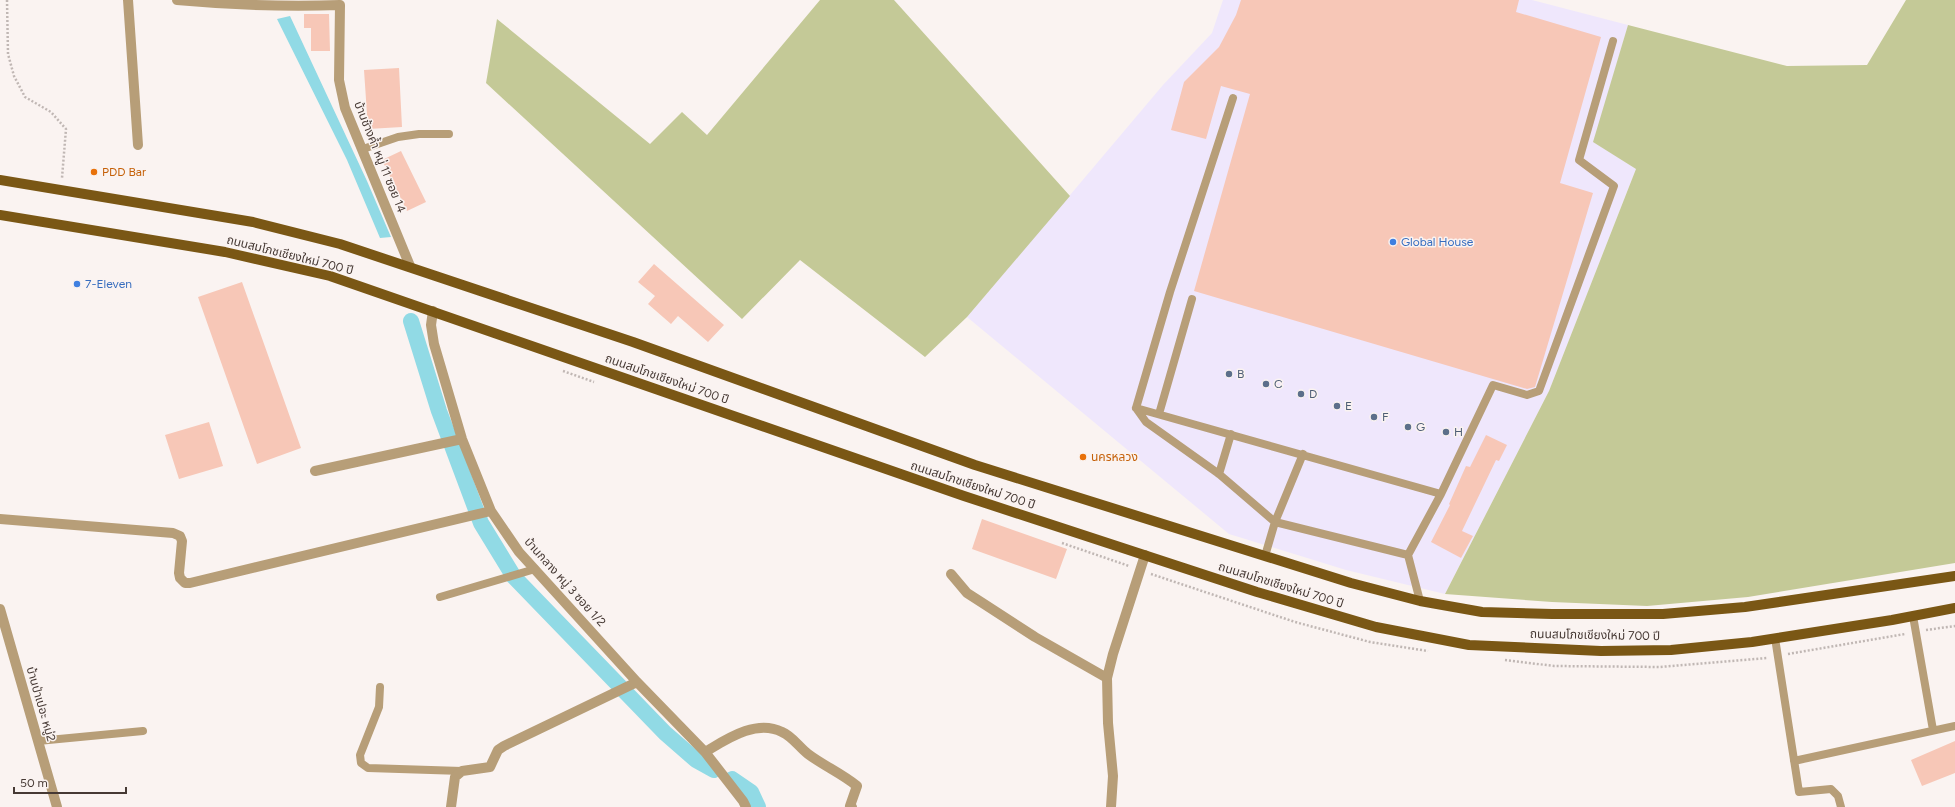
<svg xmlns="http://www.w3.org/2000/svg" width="1955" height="807" font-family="Figtree,'Noto Sans Thai',sans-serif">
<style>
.commercial{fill:#efe7fc}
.green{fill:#c4c997}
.water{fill:#91dae5}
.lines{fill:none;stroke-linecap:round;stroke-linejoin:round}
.canal{stroke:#91dae5;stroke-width:16}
.building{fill:#f7c7b7}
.path{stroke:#c0b7b4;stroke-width:2.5;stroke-dasharray:2 2;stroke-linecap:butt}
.service{stroke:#b79e78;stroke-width:8}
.minor{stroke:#b79e78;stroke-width:10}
.tertiary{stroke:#b79e78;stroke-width:10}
.primary{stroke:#7a5715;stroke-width:10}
.food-dot{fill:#e8710a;stroke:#faf3f1;stroke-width:1.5}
.shop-dot{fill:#3f7fe0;stroke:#faf3f1;stroke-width:1.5}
.service-dot{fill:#5c6f8a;stroke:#faf3f1;stroke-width:1.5}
.labels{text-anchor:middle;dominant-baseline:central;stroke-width:3;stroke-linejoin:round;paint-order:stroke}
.street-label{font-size:12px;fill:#463934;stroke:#faf3f1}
.food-label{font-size:12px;fill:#c56008;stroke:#faf3f1;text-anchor:start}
.shop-label{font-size:12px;fill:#366cbe;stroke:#faf3f1;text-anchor:start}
.service-label{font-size:12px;fill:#4e5e75;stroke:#faf3f1;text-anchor:start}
</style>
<rect width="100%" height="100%" fill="#faf3f1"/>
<path class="commercial" d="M1223,0H1532L1628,25L1594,142L1636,169L1549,391L1445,594L1346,570L1229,534L967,317L1163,85L1212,33Z"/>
<path class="green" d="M820,0H894L1070,196L967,317L925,357L800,260L742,319L486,83L497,19L650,144L682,112L707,135Z
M1906,0H1955V563L1748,597L1647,606L1552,602L1445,594L1549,391L1636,169L1593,142L1628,25L1787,66L1867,65Z"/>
<path class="water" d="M290,16L367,181L391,237L380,238L347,160L277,19Z"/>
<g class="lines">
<path class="canal" d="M411,321L439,411L481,523L514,577L665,733L696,760L714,770
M732,779L751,792L758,807"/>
</g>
<path class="building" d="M1241,0H1519L1516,12L1601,37L1560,183L1593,193L1535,387L1527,389L1194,291L1250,94L1221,86L1206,139L1171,130L1184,82L1219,47L1236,15Z
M304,14H329L330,51H311V28H304Z
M399,68L402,127L368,129L364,70Z
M401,151L426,202L407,211L382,160Z
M654,264L724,325L708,342L678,316L671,324L648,304L655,296L638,282Z
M242,282L301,448L257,464L198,297Z
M209,422L223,466L179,479L165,435Z
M1486,435L1507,445L1499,461L1496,460L1462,531L1473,536L1461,558L1431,542L1450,505L1449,504L1466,466L1470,467Z
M982,519L1067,549L1056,579L972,549Z
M1955,741V773L1922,786L1911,760Z"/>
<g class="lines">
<path class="path" d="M7,0L8,54L14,76L25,97L51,112L66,129L62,178
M563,371L594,382
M1062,543L1129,566
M1151,574L1295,622L1370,642L1428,651
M1926,630L1955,626
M1788,654L1905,634
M1505,660L1554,666L1660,667L1767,658"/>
<path class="service" d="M363,149L398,137L419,134H449
M1136,408L1170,292L1233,98
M1136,408L1441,494
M1136,408L1146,422L1219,474L1275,522L1265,556
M1159,414L1192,299
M1303,454L1275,522L1408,555
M1219,474L1231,434
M440,597L535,569
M1420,601L1408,555L1441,494L1493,385L1527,395L1539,391L1614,186L1579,160L1613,41
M1913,616L1933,730
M1775,638L1799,792L1831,789L1838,796L1841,807
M380,687L379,707L360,755L361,763L368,768L462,771
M38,741L143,731
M1794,761L1955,726"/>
<path class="minor" d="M128,0L138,145
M177,0C232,5 286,7 340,5
M340,5L339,80L345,108L410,266
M433,311L431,325L434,344L462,439L491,511L519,552L637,682L705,752L743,801L746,807
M315,471L462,439
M0,519L173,533L180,536L182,541L179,573L180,578L185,583H190L491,511
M951,574L967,593L981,602L1035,637L1107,678
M705,752C727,739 756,719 782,732C792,736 799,747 808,754C824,766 841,773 857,786L850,806L852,807
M451,807L455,777L462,771L490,767L498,750L504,746L637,682
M1111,807L1113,776L1108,723L1107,678L1113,654L1145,555"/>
<path class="tertiary" d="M0,609L57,807"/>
<path class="primary" d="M0,180L253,222L340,244L633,342L975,465L1351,583L1420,601L1482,612L1552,614H1663L1745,607L1955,576
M0,215L225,252L330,276L964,496L1257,592L1376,627L1469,645L1601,651L1671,650L1752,642L1892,620L1955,608"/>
</g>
<g class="food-dot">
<circle cx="94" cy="172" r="4"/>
<circle cx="1083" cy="457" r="4"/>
</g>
<g class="shop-dot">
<circle cx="1393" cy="242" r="4"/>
<circle cx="77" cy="284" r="4"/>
</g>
<g class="service-dot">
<circle cx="1229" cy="374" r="4"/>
<circle cx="1266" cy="384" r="4"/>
<circle cx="1301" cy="394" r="4"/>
<circle cx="1337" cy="406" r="4"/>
<circle cx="1374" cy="417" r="4"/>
<circle cx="1408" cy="427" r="4"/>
<circle cx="1446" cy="432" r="4"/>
</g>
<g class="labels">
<g class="street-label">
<text transform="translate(380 157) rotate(68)">บ้านช้างค้ำ หมู่ 11 ซอย 14</text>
<text transform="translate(290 255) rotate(14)">ถนนสมโภชเชียงใหม่ 700 ปี</text>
<text transform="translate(667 379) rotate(19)">ถนนสมโภชเชียงใหม่ 700 ปี</text>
<text transform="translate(973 485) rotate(18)">ถนนสมโภชเชียงใหม่ 700 ปี</text>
<text transform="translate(565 582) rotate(48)">บ้านกลาง หมู่ 3 ซอย 1/2</text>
<text transform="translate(1281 585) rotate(17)">ถนนสมโภชเชียงใหม่ 700 ปี</text>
<text transform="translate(1595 635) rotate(1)">ถนนสมโภชเชียงใหม่ 700 ปี</text>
<text transform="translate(41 704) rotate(74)">บ้านป่าเปอะ หมู่2</text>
</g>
<g class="food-label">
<text x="102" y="172">PDD Bar</text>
<text x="1091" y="457">นครหลวง</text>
</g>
<g class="shop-label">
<text x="1401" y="242">Global House</text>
<text x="85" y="284">7-Eleven</text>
</g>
<g class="service-label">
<text x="1237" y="374">B</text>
<text x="1274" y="384">C</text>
<text x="1309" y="394">D</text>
<text x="1345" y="406">E</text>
<text x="1382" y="417">F</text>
<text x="1416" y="427">G</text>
<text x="1454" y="432">H</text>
</g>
</g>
<path d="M14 787v6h112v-6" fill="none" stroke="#463934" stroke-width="2"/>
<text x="20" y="787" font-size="12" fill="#463934" stroke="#faf3f1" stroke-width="3" paint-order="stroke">50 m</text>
</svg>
